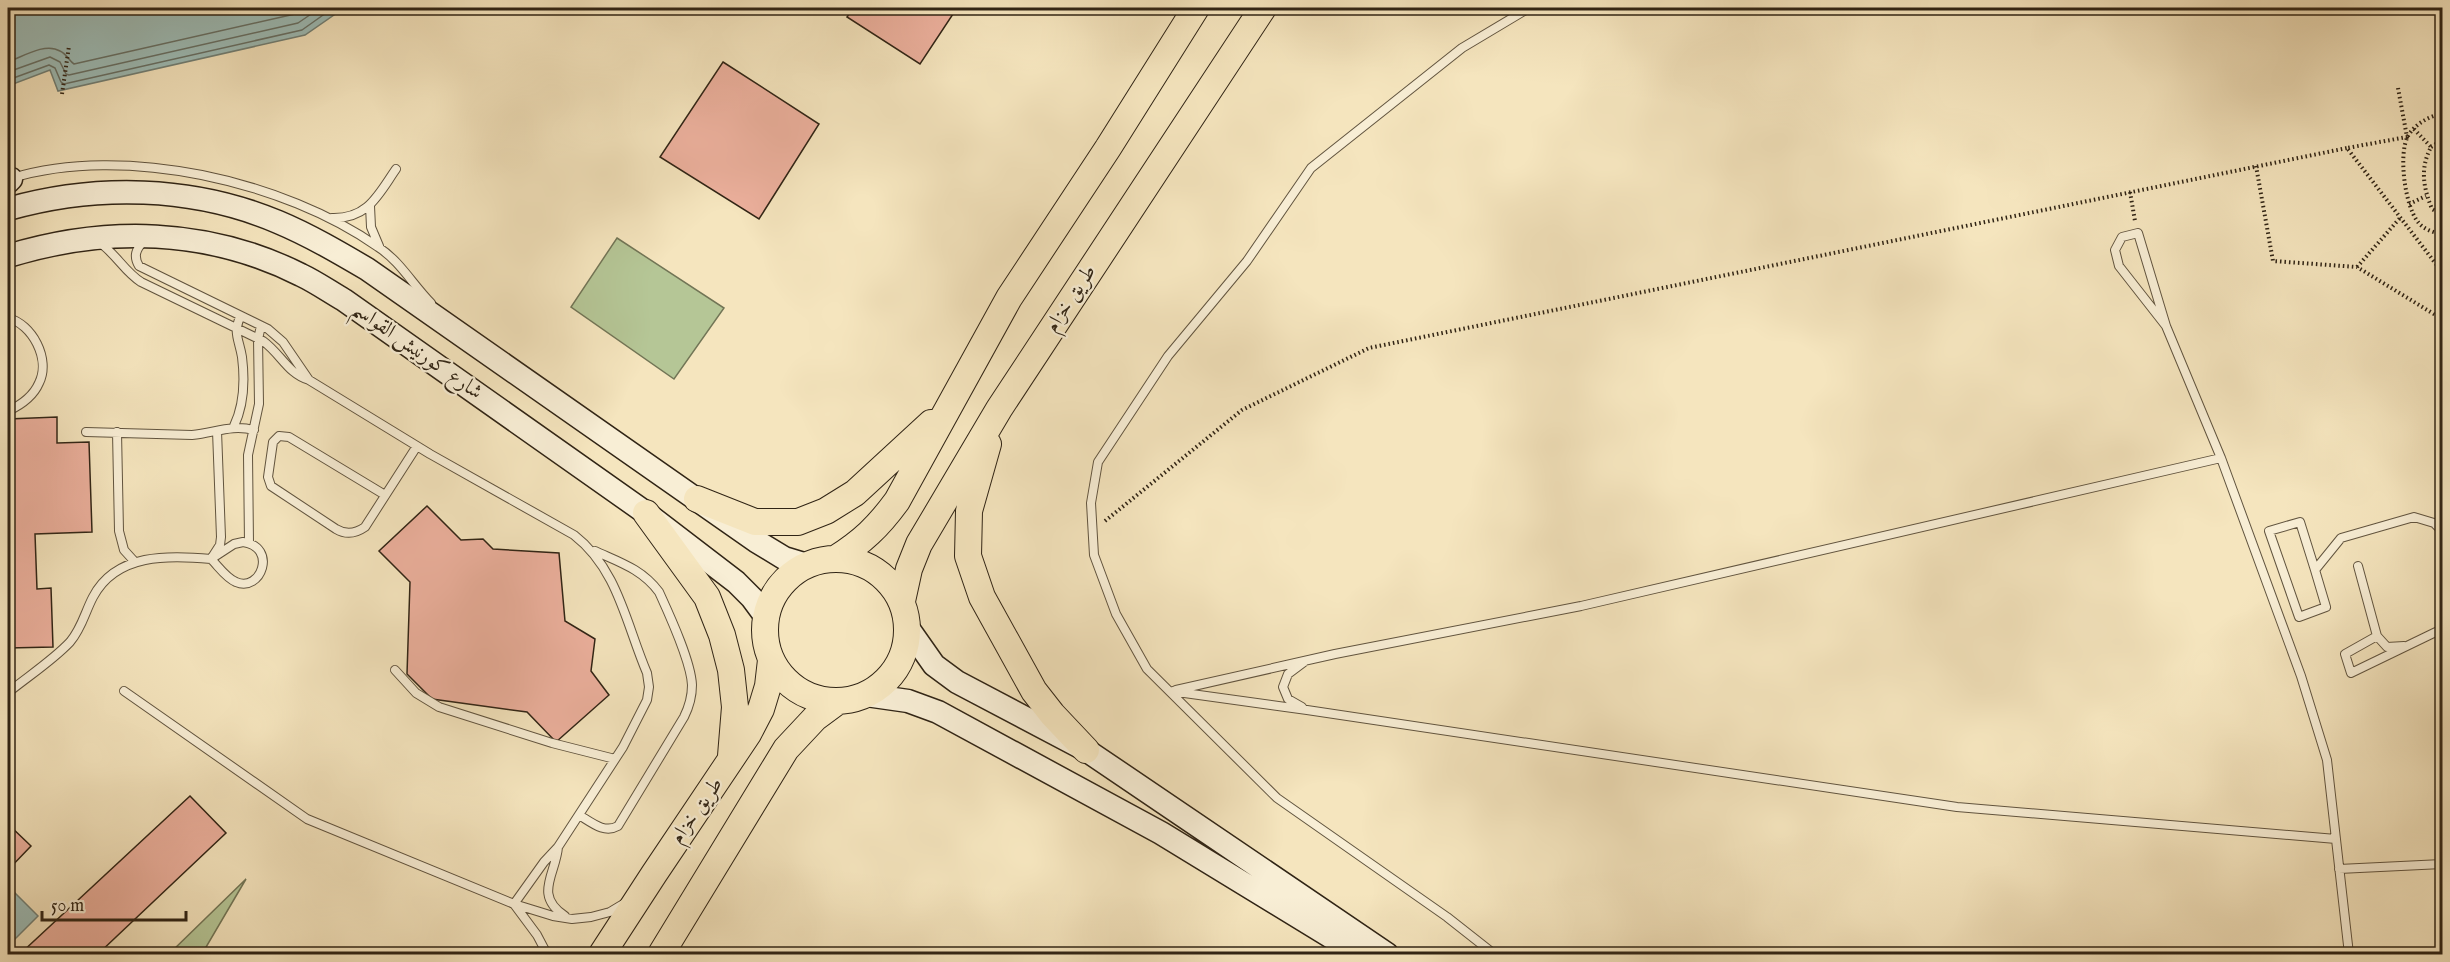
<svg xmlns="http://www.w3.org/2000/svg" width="2450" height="962" font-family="'IM FELL English',Amiri,serif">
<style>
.green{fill:#b5c696;stroke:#727556;stroke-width:1.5}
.water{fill:#9dbdb8;stroke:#718077;stroke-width:1.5}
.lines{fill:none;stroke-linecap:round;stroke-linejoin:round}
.shore{stroke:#667066;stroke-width:1.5}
.building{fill:#ecb09d;stroke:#302415;stroke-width:1.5}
.lane-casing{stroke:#61543f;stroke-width:10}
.secondary-casing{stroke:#302415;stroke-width:25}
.primary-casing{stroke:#302415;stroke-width:28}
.path{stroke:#302415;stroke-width:4;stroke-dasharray:1.5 3;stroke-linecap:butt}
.lane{stroke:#f8eed5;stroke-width:8}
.secondary{stroke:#f8eed5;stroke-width:22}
.primary{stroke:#f5e5be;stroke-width:26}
.labels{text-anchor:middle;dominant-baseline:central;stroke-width:4.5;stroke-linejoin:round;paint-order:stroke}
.street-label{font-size:21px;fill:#302415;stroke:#f8eed5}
</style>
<rect width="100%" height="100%" fill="#f5e5be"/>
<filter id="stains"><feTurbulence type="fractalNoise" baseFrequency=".00333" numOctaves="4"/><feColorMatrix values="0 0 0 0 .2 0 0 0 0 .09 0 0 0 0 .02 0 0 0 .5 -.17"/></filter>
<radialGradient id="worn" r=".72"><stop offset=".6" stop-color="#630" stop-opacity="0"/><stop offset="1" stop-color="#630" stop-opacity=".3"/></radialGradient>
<path class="green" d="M617,238L724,308L674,379L571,307Z
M246,879L202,954H169Z"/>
<path class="water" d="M8,8H344L305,35L58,91L50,70L8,86Z
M8,886L38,916L14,940L8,934Z"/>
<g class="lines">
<path class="shore" d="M8,62C22,57 45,42 60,51C67,54 69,61 74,64L295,14L305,8
M8,72L50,57L60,62L66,74L69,75L298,23L320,8
M8,80L49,65L55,68L61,82L64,84L302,30L333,8"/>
</g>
<path class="building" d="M853,8H957L920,64L847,17Z
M723,62L819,124L759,219L660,157Z
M57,417V443L89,442L92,532L35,534L37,589L51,588L53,647L8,648V419Z
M427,506L461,540L483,539L493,549L559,553L565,621L595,639L591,671L609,695L556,742L527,712L432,699L407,674L410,582L379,551Z
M190,796L226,833L98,954H20Z
M8,824L31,846L8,870Z"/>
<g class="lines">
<g class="lane-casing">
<path id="lane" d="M12,178C123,144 285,181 378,247C400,261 413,285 431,303
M370,206L371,227L379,246
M332,218C368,219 378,195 396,169
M144,241C136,249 133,256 139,266L268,329L283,342L309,380
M100,243C116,254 125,272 141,282L263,341C281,354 288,374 309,380L430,454L574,535C618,569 626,624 647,673L649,687L647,700L623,747L558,847L544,862L514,904
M8,318C32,324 51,359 39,383C33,397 21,405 8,411
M2166,326L2119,266L2115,250L2122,237L2138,233L2166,326L2221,458L2301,676L2327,760L2349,954
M234,426C244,405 245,381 242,357C239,339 233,334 240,317
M86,432L192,435C215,433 231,424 254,430
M117,432L119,531L124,550L134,561
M385,495L289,437L279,436L273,442L268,477L271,486L336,529C346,535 355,534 365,527L417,446
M243,542C278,547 261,593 236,582C226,578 219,567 211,559L234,544Z
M249,543L248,455L259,404L258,339L261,326
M2358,566L2377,636L2387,647L2404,646
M2315,570L2300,522L2269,531L2299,617L2326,607L2315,570L2341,538L2414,517L2434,523L2442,531
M2377,636L2345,654L2351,673L2442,629
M395,670L416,693L439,707L552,743L615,759
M1176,690L1335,654L1581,606L2221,458
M10,691C30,675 53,660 70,642C82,628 85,612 93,597C116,553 169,555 211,559L220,545L221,537L217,431
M124,691L307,819L514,904L553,916L572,919L591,917L610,912L625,903
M1170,691L1307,710L1957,807L2336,839
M1302,707L1288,699L1283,687L1288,674L1304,662
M579,815C591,822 604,834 618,826L684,717C689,707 692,697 692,685C691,661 669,614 659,592C642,569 619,562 595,551
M558,847C556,874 533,895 565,916
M2339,869L2442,864
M514,904L537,935L547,954
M1494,954L1447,917L1277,798L1147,669L1116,614L1094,555L1091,503L1098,462L1168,356L1247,261L1311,168L1462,48L1529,8"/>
</g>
<g class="secondary-casing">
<path id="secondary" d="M8,182L11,179
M8,209C96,184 193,186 278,222C309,235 338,252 367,269L756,541L784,558L807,565
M8,256C106,226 208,228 301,275C316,282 330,292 344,300L646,513L736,582L752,598L766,617
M908,628L934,665L957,682L1086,750L1387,954
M866,695L908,701L938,712L1161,833L1359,954"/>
</g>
<g class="primary-casing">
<path id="primary" d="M988,444L969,511L968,556L982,597L1034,691L1052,714L1086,750
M697,499L755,522H798L826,511L855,493L931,423
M646,513L707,597L722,635L731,670L735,707L731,756
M835,559C862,542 878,527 897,501L1009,298L1108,148L1196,8
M765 630a71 71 0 1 1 142 0a71 71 0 1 1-142 0Z
M902,601L909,569L919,544L999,409L1263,8
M602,954L654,874L748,734L761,709L768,686L771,660
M661,954L786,749L815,718L838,701"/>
</g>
<path class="path" d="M2398,88L2407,137L2347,148L2436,264L2442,261
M62,94L69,46
M2442,114C2429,116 2415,124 2408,136C2398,154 2405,206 2418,222C2423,229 2434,233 2442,234
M2414,129L2431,147C2420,168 2423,187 2432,209L2442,215
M2431,147L2442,140
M2256,166L2273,261L2357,267L2437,316L2442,312
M2130,192L2135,221
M2409,204L2426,196
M2357,267L2400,218
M1105,521L1242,410L1369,348L2347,148"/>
<use href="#lane" class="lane"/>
<use href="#secondary" class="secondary"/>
<use href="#primary" class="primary"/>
</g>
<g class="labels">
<g class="street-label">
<text transform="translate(1071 299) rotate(-57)">طريق خزام</text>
<text transform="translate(417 351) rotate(35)">شارع كورنيش القواسم</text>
<text transform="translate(697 811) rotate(-55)">طريق خزام</text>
</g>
</g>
<rect width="2450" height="962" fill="none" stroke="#f5e5be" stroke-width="30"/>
<rect x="9" y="9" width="2432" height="944" fill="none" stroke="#302415" stroke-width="3"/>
<rect x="15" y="15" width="2420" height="932" fill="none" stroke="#302415" stroke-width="1.5"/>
<path d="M42 911v9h144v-9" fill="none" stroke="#302415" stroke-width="3"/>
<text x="51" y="911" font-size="18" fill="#302415" stroke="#f8eed5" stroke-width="4.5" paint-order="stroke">50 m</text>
<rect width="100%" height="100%" filter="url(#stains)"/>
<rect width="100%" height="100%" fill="url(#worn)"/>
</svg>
